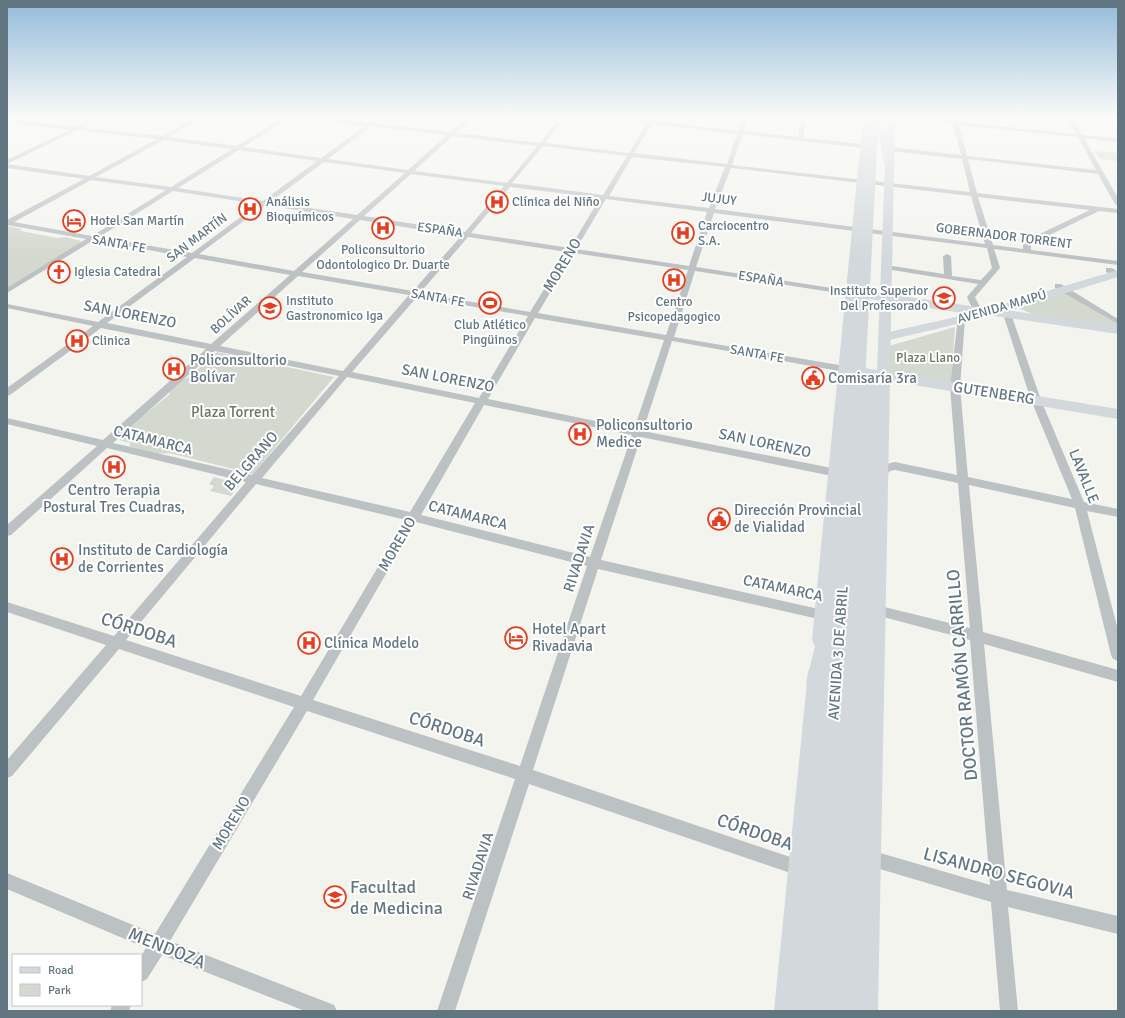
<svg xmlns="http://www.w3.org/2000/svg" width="1125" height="1018" font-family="Signika,sans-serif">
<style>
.green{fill:#d3d9cf}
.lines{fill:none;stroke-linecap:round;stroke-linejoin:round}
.minor{fill:#bcc1c4;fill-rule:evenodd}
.secondary{fill:#d2d8db;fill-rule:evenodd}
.primary{fill:#d2d8db;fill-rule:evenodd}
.trunk{fill:#d2d8db;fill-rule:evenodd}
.labels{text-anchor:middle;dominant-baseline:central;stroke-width:4;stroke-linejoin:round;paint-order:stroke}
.far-street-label{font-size:13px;fill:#627681;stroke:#fff}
.far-poi-label{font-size:13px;fill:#627681;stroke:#fff;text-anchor:start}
.far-park-label{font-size:13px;fill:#687861;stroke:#fff}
.street-label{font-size:15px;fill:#627681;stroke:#fff}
.poi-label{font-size:15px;fill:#627681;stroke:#fff;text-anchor:start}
.park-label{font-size:15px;fill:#687861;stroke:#fff}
.near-street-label{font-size:18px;fill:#627681;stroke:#fff}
.near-poi-label{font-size:18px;fill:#627681;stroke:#fff;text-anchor:start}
</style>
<rect width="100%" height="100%" fill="#f4f4ef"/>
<path class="green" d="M1094,151L1118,153V161L1100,159Z
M7,226L22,229L21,231L58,238L66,237L81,241L80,245L7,290Z
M1064,293L1118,324V328L1032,314L1019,308Z
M955,327L951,384L889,374V346Z
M217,352L334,377L253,474L169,453C155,455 142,452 129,446L131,443L119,440L139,419L169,395L171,388L182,380L189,377Z
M214,477L240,484L231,496L210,491L214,486L209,484Z"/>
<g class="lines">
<path class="minor" d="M7,116L25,121L75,127L98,116H105L82,128L162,136L199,116H206L168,137L237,146L286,116H309L369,123L379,116H385L375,124L451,132L469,116H475L456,133L540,143L561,116H567L545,143L629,153L647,124L589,116H607L649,121L651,116H657L653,121L738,131L743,116H749L744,131L798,137L801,116H807L803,138L864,144L867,146L864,148L743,134L732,165L970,192L962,159L890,151L887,149L890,147L961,155L953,124L887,116H905L952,121V116H956L958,122L1076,134L1066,116H1072L1082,135L1118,138V142L1084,138L1118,198V206L1115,204L1098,174L968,159L977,193L1118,209V213L1099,211L1031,244V250L1118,261V265L994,249L1000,268L975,297L979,305L986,314L982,316C974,314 970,304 967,297L978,284L886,269L882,267L886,265L944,274L943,256L947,254L951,256L952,276L981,280L992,268L987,248L714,213L696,267L851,291L855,293L851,295L695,271L674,337L845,366L849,369L845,372L672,341L643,431L842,470L846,471L847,474L846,477L842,478L641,437L601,560L823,610L829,608L833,609L835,613L833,617L823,620L598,569L533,770L802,861L808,863L810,869L808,875L802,877L529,784L455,1011H437L515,779L307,711L170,941L334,1005L337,1011H305L162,955L147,979L141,982V956L146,948L7,889V873L155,934L294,707L119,649L12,776L7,778V760L106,645L7,612V602L114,636L246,482L107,448L11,535L7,536V525L97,446L7,424V418L103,440L206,349L101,328L10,395L7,396V388L93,326L7,308V304L98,322L187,257L94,240L7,293V288L86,239L7,225V220L84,179L7,168V164L89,176L157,139L77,130L7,164V160L70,130L24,125L7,119ZM292,116L295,118L365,126L321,158L243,147ZM652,124L737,134L727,164L634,153ZM959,125L1078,137L1096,170L967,156ZM371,126L447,135L408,170L328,159ZM453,136L537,146L507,183L414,171ZM164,140L232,149L171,187L96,177ZM543,146L627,156L603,195L512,183ZM239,150L317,161L263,201L178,188ZM632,157L725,167L709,208L609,196ZM324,162L405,173L357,215L270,202ZM731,168L971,196L985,244L715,209ZM411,174L504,186L465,232L364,216ZM91,180L166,190L92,236L14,222ZM510,187L600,198L570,248L471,233ZM173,191L258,204L192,253L99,237ZM978,197L1090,210L1027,240L1023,244V249L993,245ZM606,199L707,212L689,266L576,249ZM265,205L353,219L294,271L199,254ZM360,220L461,236L413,291L302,272ZM468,237L567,252L530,312L420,293ZM574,253L688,270L666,335L538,313ZM195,258L290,275L211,344L107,323ZM298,276L409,295L343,371L220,346ZM417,297L528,316L479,398L352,372ZM535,318L664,340L634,429L488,399ZM215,351L339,376L252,475L113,443ZM347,377L475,403L410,512L262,478ZM484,405L632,435L590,557L421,515ZM256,484L406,520L301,696L126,640ZM416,522L587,566L520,766L313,700Z
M1106,268H1112L1118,272V277L1106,272Z
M1055,284H1061L1118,319V324L1055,288Z
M1004,312H1010L1011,314L1041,400L1084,502L1118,509V517L1087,511L1118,630V661L1113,659L1111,655L1075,508L969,485L983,632L1118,670V682L984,644L1007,890L1118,916V934L1008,907L1018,1011H1000L991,902L873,867L867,869L861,867L859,861L861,855L870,850L990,885L970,640L872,614L868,613L866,609L868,605L872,604L970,628L958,483L895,470L890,471L882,480H874L873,477L883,465L895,462L957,475L950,387L958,317H961L965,319L960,387L968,477L1072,499L1031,400L1003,314Z
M112,1005H131L129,1011H110Z"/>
<path class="secondary" d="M864,116H872L851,366L877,370L887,116H895L890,372L1118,409V419L890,381L878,1011H852L877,378L851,374L830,639L828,645L821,647L814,645L812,639L858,168Z
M992,308L1118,326V334L988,315L986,312L988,309Z
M818,663L825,666L828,672L800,1011H774L808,672L811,666Z"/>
<path class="primary" d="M1118,270V277L996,315L885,341L880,340L878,337L880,334L969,314L863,298L859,297L857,294L859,291L863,290L977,307L983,310Z"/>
<path class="trunk" d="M871,116H879L878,129L882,127L886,130L895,166L890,169L885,166L878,131L865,382L869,381L874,383L877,386L870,572L874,573L877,579L879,598L886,610L883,616L876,619L869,616L853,1011H799L825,690L817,693L809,690L806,683L821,622L824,616L831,611Z"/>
</g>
<linearGradient id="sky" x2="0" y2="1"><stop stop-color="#93bada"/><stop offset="0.45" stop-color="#fafaf8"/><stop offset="1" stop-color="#fafaf8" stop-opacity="0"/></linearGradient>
<rect width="1125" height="259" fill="url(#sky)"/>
<defs>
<g id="hospital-ring" transform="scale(1.15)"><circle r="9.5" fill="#fff" stroke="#e43f20" stroke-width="1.5"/><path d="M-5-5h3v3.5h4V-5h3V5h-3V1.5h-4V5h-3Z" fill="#e43f20"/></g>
<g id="hotel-ring" transform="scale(1.15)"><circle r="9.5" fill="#fff" stroke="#e43f20" stroke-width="1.5"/><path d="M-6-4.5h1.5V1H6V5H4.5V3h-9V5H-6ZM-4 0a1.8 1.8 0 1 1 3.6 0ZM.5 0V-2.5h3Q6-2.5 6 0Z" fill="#e43f20"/></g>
<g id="church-ring" transform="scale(1.15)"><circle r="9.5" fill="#fff" stroke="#e43f20" stroke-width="1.5"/><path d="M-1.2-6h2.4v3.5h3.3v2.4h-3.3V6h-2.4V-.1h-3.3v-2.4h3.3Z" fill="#e43f20"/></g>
<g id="university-ring" transform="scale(1.15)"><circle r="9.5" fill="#fff" stroke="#e43f20" stroke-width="1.5"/><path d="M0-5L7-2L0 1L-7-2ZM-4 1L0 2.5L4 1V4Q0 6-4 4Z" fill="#e43f20"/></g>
<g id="stadium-ring" transform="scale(1.15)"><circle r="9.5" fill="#fff" stroke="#e43f20" stroke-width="1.5"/><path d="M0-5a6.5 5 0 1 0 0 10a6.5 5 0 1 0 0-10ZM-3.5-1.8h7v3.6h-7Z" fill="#e43f20"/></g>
<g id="civic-ring" transform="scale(1.15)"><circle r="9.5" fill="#fff" stroke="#e43f20" stroke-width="1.5"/><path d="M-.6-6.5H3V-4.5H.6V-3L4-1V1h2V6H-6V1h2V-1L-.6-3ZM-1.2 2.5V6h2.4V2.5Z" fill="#e43f20"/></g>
</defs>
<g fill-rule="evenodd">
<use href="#hospital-ring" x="497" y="202"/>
<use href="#hospital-ring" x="250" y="209"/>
<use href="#hotel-ring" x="74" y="221"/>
<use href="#hospital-ring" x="383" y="228"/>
<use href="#hospital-ring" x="683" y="233"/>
<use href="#church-ring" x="59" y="272"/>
<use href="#hospital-ring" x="674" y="280"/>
<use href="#university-ring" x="944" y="298"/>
<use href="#stadium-ring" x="490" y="303"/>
<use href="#university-ring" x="270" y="308"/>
<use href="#hospital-ring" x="77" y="341"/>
<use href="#hospital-ring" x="174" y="369"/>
<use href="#civic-ring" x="813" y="378"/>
<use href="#hospital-ring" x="580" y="434"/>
<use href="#hospital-ring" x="114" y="467"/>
<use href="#civic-ring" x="719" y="519"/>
<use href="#hospital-ring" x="62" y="559"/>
<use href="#hotel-ring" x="516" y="638"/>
<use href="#hospital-ring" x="309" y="643"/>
<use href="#university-ring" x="335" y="897"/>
</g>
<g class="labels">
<g class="far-street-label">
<text transform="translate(719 199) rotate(7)">JUJUY</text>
<text transform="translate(440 230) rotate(8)">ESPAÑA</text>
<text transform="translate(1004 236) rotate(7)">GOBERNADOR TORRENT</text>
<text transform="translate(197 238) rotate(-37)">SAN MARTÍN</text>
<text transform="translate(119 244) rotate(10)">SANTA FE</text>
<text transform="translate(761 279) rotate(9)">ESPAÑA</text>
<text transform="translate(438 298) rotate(10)">SANTA FE</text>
<text transform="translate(1002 307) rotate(-16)">AVENIDA MAIPÚ</text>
<text transform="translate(231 315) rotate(-42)">BOLÍVAR</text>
<text transform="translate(757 354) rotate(10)">SANTA FE</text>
</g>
<g class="far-poi-label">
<text x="266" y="202">Análisis<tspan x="266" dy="15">Bioquímicos</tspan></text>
<text x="512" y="202">Clínica del Niño</text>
<text x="90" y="221">Hotel San Martín</text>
<text x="698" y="226">Carciocentro<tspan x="698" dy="15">S.A.</tspan></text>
<text x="383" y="250" text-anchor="middle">Policonsultorio<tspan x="383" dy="15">Odontologico Dr. Duarte</tspan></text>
<text x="74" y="272">Iglesia Catedral</text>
<text x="928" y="291" text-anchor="end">Instituto Superior<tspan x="928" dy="15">Del Profesorado</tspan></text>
<text x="286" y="301">Instituto<tspan x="286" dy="15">Gastronomico Iga</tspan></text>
<text x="674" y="302" text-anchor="middle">Centro<tspan x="674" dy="15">Psicopedagogico</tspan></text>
<text x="490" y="325" text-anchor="middle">Club Atlético<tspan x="490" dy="15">Pingüinos</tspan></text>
<text x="92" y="341">Clinica</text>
</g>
<g class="far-park-label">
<text x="928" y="358">Plaza Llano</text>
</g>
<g class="street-label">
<text transform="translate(562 265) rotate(-59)">MORENO</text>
<text transform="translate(130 314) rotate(11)">SAN LORENZO</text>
<text transform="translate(448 378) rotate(11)">SAN LORENZO</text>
<text transform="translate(994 393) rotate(9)">GUTENBERG</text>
<text transform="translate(153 440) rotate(14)">CATAMARCA</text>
<text transform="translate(765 443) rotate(12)">SAN LORENZO</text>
<text transform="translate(251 461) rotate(-49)">BELGRANO</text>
<text transform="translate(1084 476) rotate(68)">LAVALLE</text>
<text transform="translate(468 515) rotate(14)">CATAMARCA</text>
<text transform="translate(397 544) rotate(-60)">MORENO</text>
<text transform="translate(579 558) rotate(-72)">RIVADAVIA</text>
<text transform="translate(783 588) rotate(12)">CATAMARCA</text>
<text transform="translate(838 653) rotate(-86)">AVENIDA 3 DE ABRIL</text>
<text transform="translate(231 823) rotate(-59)">MORENO</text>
<text transform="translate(478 866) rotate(-72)">RIVADAVIA</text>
</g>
<g class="poi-label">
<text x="190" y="360">Policonsultorio<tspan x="190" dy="17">Bolívar</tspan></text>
<text x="828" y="378">Comisaría 3ra</text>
<text x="596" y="425">Policonsultorio<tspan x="596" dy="17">Medice</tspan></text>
<text x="114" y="490" text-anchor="middle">Centro Terapia<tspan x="114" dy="17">Postural Tres Cuadras,</tspan></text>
<text x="734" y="510">Dirección Provincial<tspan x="734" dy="17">de Vialidad</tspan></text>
<text x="78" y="550">Instituto de Cardiología<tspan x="78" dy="17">de Corrientes</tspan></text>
<text x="532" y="629">Hotel Apart<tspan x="532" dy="17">Rivadavia</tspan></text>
<text x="324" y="643">Clínica Modelo</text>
</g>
<g class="park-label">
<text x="233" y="412">Plaza Torrent</text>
</g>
<g class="near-street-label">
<text transform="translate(139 630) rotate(18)">CÓRDOBA</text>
<text transform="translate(962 675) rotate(-95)">DOCTOR RAMÓN CARRILLO</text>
<text transform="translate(447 729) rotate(18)">CÓRDOBA</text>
<text transform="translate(755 832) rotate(19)">CÓRDOBA</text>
<text transform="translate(999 873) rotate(15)">LISANDRO SEGOVIA</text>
<text transform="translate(167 948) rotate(22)">MENDOZA</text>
</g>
<g class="near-poi-label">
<text x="350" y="887">Facultad<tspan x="350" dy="21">de Medicina</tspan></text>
</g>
</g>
<rect width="1125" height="1018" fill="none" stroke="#627681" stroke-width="16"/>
<rect x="12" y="954" width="130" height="52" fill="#ffffff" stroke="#c0c8cd"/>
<rect x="20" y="967" width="20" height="6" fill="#d2d8db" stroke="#c0c8cd"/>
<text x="48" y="974" font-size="12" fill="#627681">Road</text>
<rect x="20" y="984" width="20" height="12" fill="#d3d9cf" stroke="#c0c8cd"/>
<text x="48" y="994" font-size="12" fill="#627681">Park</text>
</svg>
